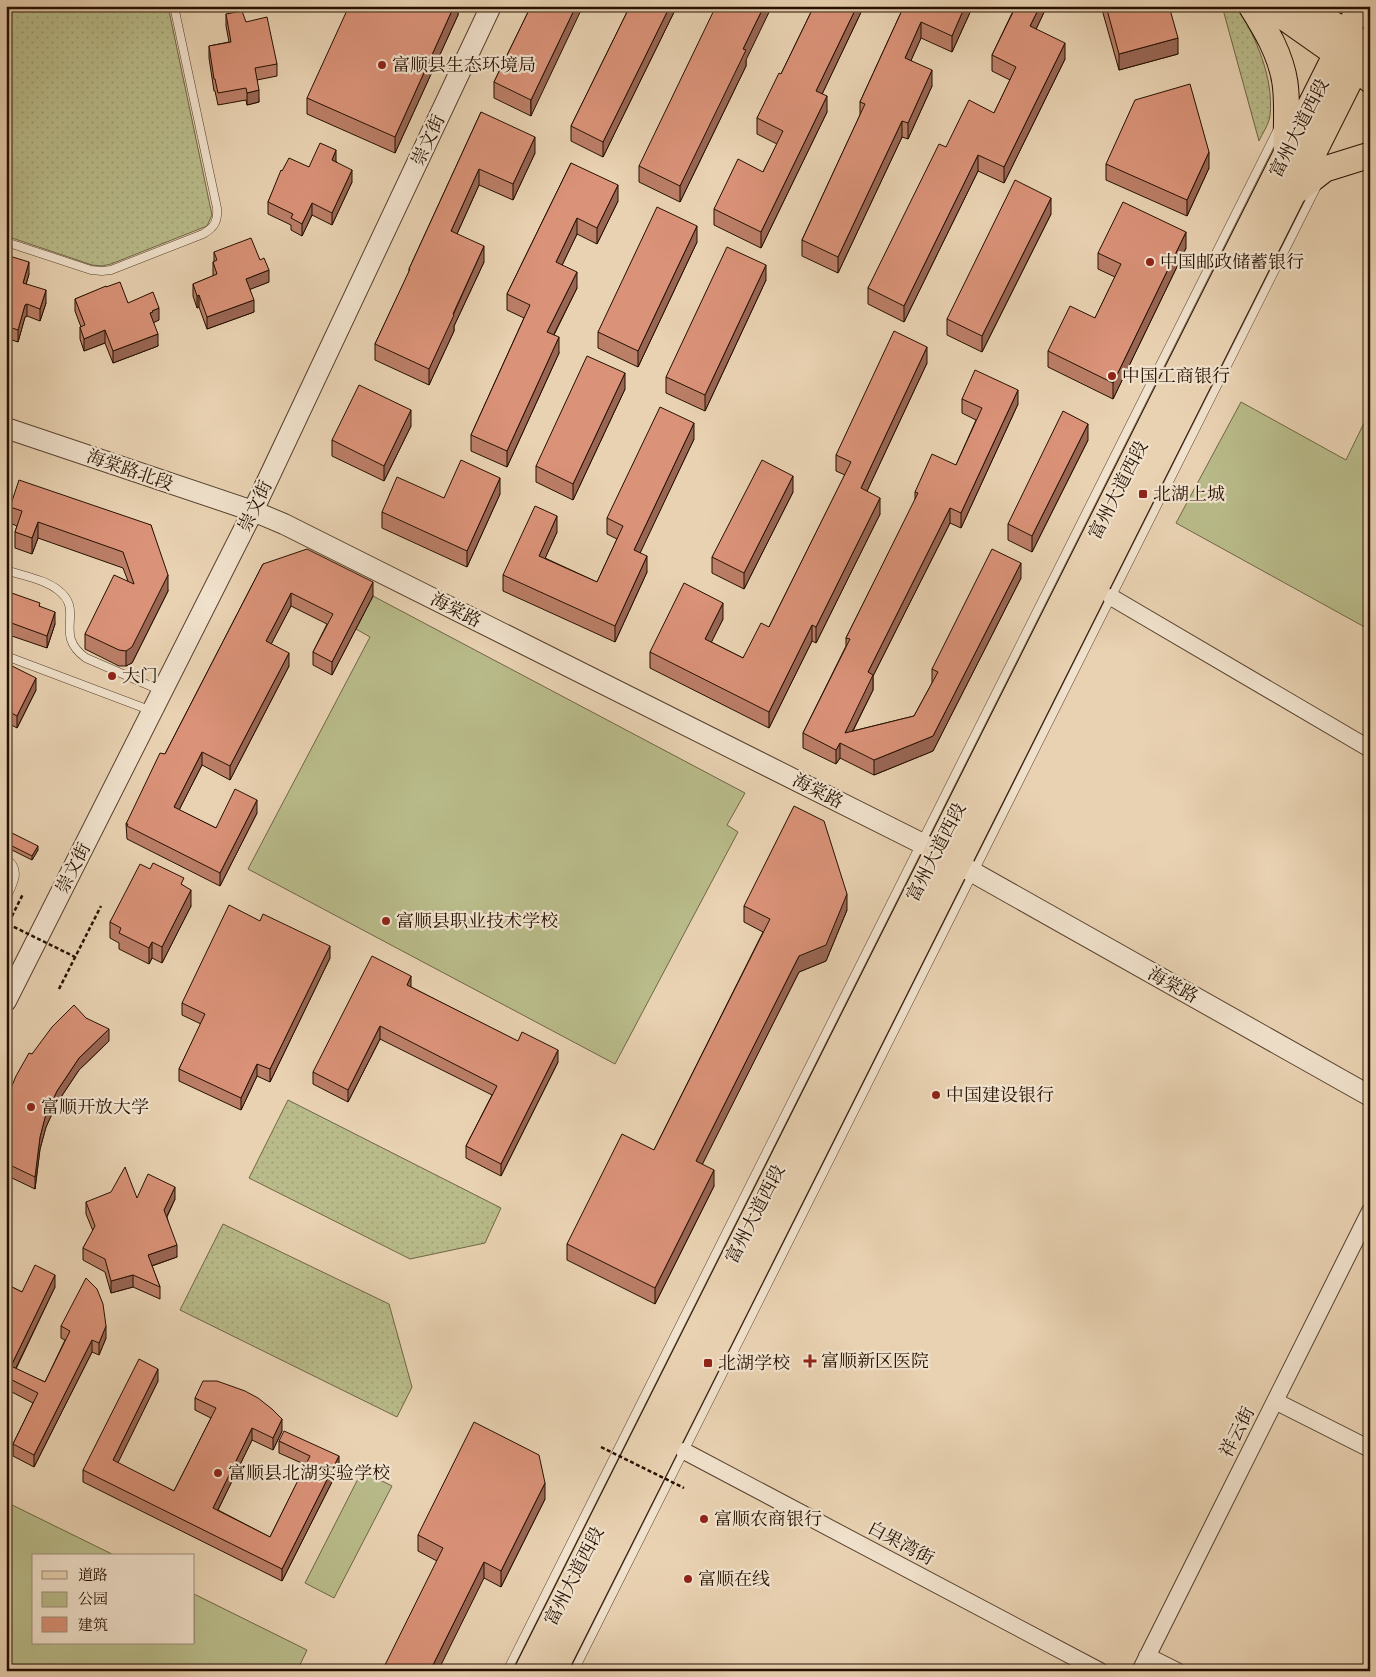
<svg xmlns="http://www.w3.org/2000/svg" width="1376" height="1677" font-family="Alegreya,'Noto Serif SC',serif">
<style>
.grass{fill:url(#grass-dots);stroke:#6f6645}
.park{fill:#b9bb8a;stroke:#6f6645}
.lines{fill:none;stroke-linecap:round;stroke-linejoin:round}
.service-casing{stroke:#56402c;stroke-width:9}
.minor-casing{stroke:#56402c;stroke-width:18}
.tertiary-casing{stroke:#56402c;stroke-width:22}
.primary-casing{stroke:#251000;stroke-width:27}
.path{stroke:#251000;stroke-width:2.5;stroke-dasharray:4 2.5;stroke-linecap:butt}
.service{stroke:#f1e2cd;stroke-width:8}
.minor{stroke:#f1e2cd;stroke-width:16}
.tertiary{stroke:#f1e2cd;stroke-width:20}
.primary{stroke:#e9d2b2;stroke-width:25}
.path-bridge{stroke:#251000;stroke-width:2.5;stroke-dasharray:4 2.5;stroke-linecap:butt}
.wall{fill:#bb7e67;stroke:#251000}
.shaded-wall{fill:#996654;stroke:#251000}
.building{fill:#da9278;stroke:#251000}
.poi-dot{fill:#8f2418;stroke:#f1e2cd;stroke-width:2}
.labels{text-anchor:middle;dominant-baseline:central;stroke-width:4.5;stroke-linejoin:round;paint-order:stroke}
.poi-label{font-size:18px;fill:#251000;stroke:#f1e2cd;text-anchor:start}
.street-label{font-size:18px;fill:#251000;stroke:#f1e2cd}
</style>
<defs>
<pattern id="grass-dots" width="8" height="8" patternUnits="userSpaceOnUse" patternTransform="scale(1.25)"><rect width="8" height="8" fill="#b9bb8a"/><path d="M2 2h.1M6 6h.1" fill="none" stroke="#9fa075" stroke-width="1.8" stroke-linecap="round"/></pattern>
</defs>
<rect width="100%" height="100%" fill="#e9d2b2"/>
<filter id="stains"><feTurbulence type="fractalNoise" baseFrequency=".004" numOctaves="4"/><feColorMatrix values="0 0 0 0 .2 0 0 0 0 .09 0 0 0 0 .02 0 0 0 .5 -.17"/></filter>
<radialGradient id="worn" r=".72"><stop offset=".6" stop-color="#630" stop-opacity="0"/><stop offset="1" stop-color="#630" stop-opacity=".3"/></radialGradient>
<path class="grass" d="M6,6H168L212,215L207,226L111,264L102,266L92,265L6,236Z
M1222,6H1238C1256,40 1274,77 1270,116C1269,124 1262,134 1259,141Z
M288,1100L501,1208L485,1243L410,1259L249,1178Z
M223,1224L389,1304L412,1387L397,1417L180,1310Z"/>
<path class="park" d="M1241,402L1346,460L1364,423L1370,426V630L1176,523Z
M373,596L745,793L727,825L738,832L615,1064L248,869L370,637L356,629Z
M362,1471L392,1486L334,1598L305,1583Z
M6,1502L116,1556H34V1643H194V1594L307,1650L297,1671H6Z"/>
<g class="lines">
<g class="service-casing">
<path id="service" d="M6,242L91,270L102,271L111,270L203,234C215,227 218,221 217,208L174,6
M6,570C23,576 44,579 58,590C86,611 52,634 86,658L162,691
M6,656L152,711
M6,859C22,869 13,884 6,898
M507,1671L1278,129
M574,1671L1317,186"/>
</g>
<g class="minor-casing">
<path id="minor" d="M1111,597L1370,749
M1275,1401L1370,1449
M684,1451L1100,1671
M1147,1656L1177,1671
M1140,1671L1370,1211"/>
</g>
<g class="tertiary-casing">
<path id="tertiary" d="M6,428L253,511L284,524L921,843L1370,1096
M6,1001L253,511L491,6"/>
</g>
<g class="primary-casing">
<path id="primary" d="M1251,6C1266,30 1281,55 1285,83C1288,104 1286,127 1286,148
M1268,6L1356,68L1370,80
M1306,6L1360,42
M1298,190L1325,169L1370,155
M527,1671L1360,6
M554,1671L1370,40"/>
</g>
<path class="path" d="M6,928L23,894
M59,989L101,906"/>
<use href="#service" class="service"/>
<use href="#minor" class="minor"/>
<use href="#tertiary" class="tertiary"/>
<use href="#primary" class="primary"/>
<path class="path-bridge" d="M8,924L75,957
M601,1447L684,1488"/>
</g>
<path class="wall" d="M458,6V15L395,153L307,114V98Z
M531,6V116L494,98V82Z
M630,6H677L603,157L571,141V126Z
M814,6H864L822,94L827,112L761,248L714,225V209L763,172L777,144L757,134V118L781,74Z
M904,6H972V8L952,52L921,38L911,60L932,86L908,139L902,137L838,273L802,256V240L860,115V102Z
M1008,6H1047L1036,29L1065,59L1004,183L978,171L904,322L868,304V288L946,147L994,113L1010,80L992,71V55L1014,9Z
M1101,6H1169L1178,54L1119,70Z
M226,14L246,22L277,64V76L257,80L259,102L247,105L246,100L218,105L215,91H214L209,58V46L229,42L226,26Z
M746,60V66L680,202L639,182V166Z
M481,112L535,153L513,200L479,185L457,234L484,262L454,326V331L429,385L375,360V344L409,272V269Z
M336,161L352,182L332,225L312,215L302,236L291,230V225L268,214V202L282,171L309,167Z
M571,163L618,201L597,244L577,234L562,265L577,288L554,335L559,353L507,467L471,451V435L524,318L507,310V294Z
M1106,164L1209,168L1187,216L1106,180Z
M1051,214L982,352L947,335V319Z
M697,242L638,367L598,348V332Z
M1186,248L1113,399L1048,367V351L1095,318L1115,277L1098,269V253Z
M214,252L269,282L250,289L254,312L207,329L199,307L197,308L193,296V284L213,276V262L214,261Z
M6,255L29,274L26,284L46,303L40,321L27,316L25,317L18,342L6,338Z
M766,280L705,411L666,393V377Z
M106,287L128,303L159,320L153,322L158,346L113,363L105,343L84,351L80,339V327H81L75,311V299Z
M927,363L867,491L880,514L816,643L812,641L769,728L650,668V652L723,619L711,642L743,658L769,627L845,475L836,471V455Z
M625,389L573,500L536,482V466Z
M962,399L1018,404L961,528L950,523L873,676V690L853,731L914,716L932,683V669L1021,578L933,751L874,775L840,758L836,764L803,748V733L846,646V638L915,501V492L956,465L976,420L962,413Z
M411,426L384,481L332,456V440Z
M694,439L640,552L647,572L615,642L503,591V575L557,532L545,558L597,582L617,539L607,534V518Z
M1088,440L1032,552L1008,540V524Z
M793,492L744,589L712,573V557Z
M500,494L467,567L382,528V512L444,498Z
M10,507L151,525L168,591L132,663L126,666H119L85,649V634L128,581L123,568L38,538L32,554L15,548V532L17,526L10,523Z
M263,564L373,596L332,675L313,665V652L327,624L291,606L271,644L289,666L230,780L202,765L179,810L216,828L257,813L220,886L127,839L126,824L165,754Z
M6,591L40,606L55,624L47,648L6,634Z
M6,663L36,690L17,728L6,722Z
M6,830L38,850L32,860L6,847Z
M150,869L184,886L191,906L162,963L152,958L149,964L119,949V943L110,938V922Z
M744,906L847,910L826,961L799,972L702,1164L714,1186L655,1304L567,1260V1244L654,1150L763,932L744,922Z
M330,958L270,1082L257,1076L241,1110L179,1081V1069L201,1024L182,1015V1003Z
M411,987L558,1062L501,1176L466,1158V1146L492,1095L380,1039L348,1102L313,1084V1072Z
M86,1018L109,1041L79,1070L57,1103L46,1127L40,1149L35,1189L12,1178L6,1177V1100L32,1054Z
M137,1198L175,1199L167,1217L177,1257L152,1266L160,1287V1299L133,1287L111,1293L105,1272L83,1260V1248L93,1231L86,1214V1202Z
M6,1284L22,1292L55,1287L16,1369L45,1382L65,1340L61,1338V1326L106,1338L99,1355L92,1352L34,1467L13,1456V1444L33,1403L6,1389Z
M158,1381L117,1463L174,1491L211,1418L195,1410V1398L282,1431L273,1450L252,1440L218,1510L270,1537L306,1465L279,1453V1441L339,1468L282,1581L83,1482V1470Z
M545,1499L501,1587L484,1578L437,1561L418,1551V1535Z"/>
<path class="shaded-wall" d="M454,6H458V15L395,153V137Z
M576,6H583L531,116V100Z
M670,6H677L603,157V142Z
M764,6H772L746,60V66L680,202V186L743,49Z
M857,6H864L816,107V91Z
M965,6H972V8L952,52V36Z
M1040,6H1047L1030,42V26Z
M921,22V38L905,74V58Z
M1178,38V54L1119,70V54Z
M1065,43V59L1004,183V167Z
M932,70V86L908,139V123Z
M259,90V102L247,105V93Z
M827,96V112L761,248V232Z
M902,121V137L838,273V257Z
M535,137V153L513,200V184Z
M336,150V162L332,160Z
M1209,152V168L1187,216V200Z
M978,155V171L904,322V306Z
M479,169V185L451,247V231Z
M352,170V182L332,225V213Z
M618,185V201L597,244V228Z
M1051,198V214L982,352V336Z
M312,203V215L302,236V224Z
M577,218V234L556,278V262Z
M697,226V242L638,367V351Z
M1186,232V248L1113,399V383Z
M484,246V262L454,326V331L429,385V369Z
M29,262V274L23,295V283Z
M766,265V280L705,411V395Z
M269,270V282L246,291V279Z
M577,272V288L547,348V332Z
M46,290V303L40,321V309Z
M199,295V307L197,308V296Z
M254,300V312L207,329V317Z
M27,304V316L25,317L18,342V330L25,305Z
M159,308V320L153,323L150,313L152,311Z
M105,330V343L84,351V339Z
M158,334V346L113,363V351Z
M559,337V353L507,467V451Z
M927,347V363L861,504V488Z
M625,373V389L573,500V484Z
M1018,390V404L961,528V513Z
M411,410V426L384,481V466Z
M694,423V439L634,566V550Z
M1088,424V440L1032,552V536Z
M793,476V492L744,589V573Z
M500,478V494L467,567V551Z
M880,498V514L816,643V627Z
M950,508V523L873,676V690L845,746V733L868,672Z
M557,516V532L539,572V556Z
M38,522V538L32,554V538Z
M647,556V572L615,642V626Z
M1021,563V578L933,751L874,775V760L933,736Z
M168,575V591L132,663L126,666V651Z
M373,582V596L332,675V662Z
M291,593V606L266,654V641Z
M723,603V619L705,655V639Z
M55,612V624L47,648V636Z
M812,625V641L769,728V712Z
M289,653V666L230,780V766Z
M36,678V690L17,728V716Z
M840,743V758L836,764V750Z
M202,752V765L174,820V807Z
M257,800V813L220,886V873Z
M38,846V850L32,860V856Z
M191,890V906L162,963V947Z
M847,894V910L826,961L799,972L696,1177V1161L799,956Z
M152,942V958L149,964V948Z
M330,946V958L270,1082V1069Z
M411,976V988L407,985Z
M380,1026V1039L348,1102V1090Z
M109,1029V1041L79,1070L57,1103L46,1127L40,1149L35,1189V1177L40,1137L46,1114L57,1091L79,1058Z
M558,1050V1062L501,1176V1164Z
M257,1064V1076L241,1110V1098Z
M714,1170V1186L655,1304V1288Z
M175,1187V1199L164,1222V1210Z
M177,1245V1257L148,1267V1255Z
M55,1275V1287L11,1378V1366Z
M133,1275V1287L111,1293V1281Z
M106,1326V1338L99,1355V1343Z
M92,1340V1352L34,1467V1455Z
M158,1369V1381L113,1473V1460Z
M282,1419V1431L273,1450V1438Z
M252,1428V1440L213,1520V1508Z
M339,1456V1468L282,1581V1569Z
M545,1483V1499L501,1587V1571Z
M484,1562V1578L438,1671H430Z"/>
<path class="building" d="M349,6H454L395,137L307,98Z
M531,6H576L531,100L494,82Z
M630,6H670L603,142L571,126Z
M716,6H764L743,49L746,50L680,186L639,166Z
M814,6H857L816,91L827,96L761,232L714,209L738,159L763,172L783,131L757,118L779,73L781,74Z
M904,6H965L952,36L921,22L905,58L932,70L908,123L902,121L838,257L802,240L865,104L860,102Z
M1016,6H1040L1030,26L1065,43L1004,167L978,155L904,306L868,288L939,144L946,147L969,100L994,113L1016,67L992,55Z
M1106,6H1169L1178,38L1119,54Z
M242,11L246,22L267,17L277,64L255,68L259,90L247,93L246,88L218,93L215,79H214L209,46L231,42L226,14Z
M1190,84L1209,152L1187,200L1106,164L1135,100Z
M481,112L535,137L513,184L479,169L451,231L484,246L453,314L454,315L429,369L375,344L410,269H409Z
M320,143L336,150L332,160L352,170L332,213L312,203L302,224L291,218L293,214L268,202L281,170L282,171L289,158L309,167Z
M571,163L618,185L597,228L577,218L556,262L577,272L547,332L559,337L507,451L471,435L530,305L507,294Z
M1015,180L1051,198L982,336L947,319Z
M1123,202L1186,232L1113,383L1048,351L1070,306L1095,318L1121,264L1098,253Z
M657,207L697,226L638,351L598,332Z
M251,238L260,260L264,258L269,270L246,279L254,300L207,317L199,295L197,296L193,284L217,274L213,262L217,260L214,252Z
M727,247L766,265L705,395L666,377Z
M6,255L29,262L23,283L46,290L40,309L27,304L25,305L18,330L6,326Z
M120,282L128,303L153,292L159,308L152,311L153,312L150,313L158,334L113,351L105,330L84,339L80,327L85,325L75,299L106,286V287Z
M894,331L927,347L861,488L880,498L816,627L812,625L769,712L650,652L684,583L723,603L705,639L743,658L761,623L769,627L851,462L836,455Z
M587,356L625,373L573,484L536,466Z
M975,370L1018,390L961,513L950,508L868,672L873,675L845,733L914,716L938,672L932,669L992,549L1021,563L933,736L874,760L840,743L836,750L803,733L850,639L846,638L918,493L915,492L932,454L956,465L982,408L962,399Z
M359,385L411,410L384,466L332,440Z
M660,407L694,423L634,550L647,556L615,626L503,575L535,506L557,516L539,556L597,582L623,526L607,518Z
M1063,411L1088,424L1032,536L1008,524Z
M461,460L500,478L467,551L382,512L397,477L444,498Z
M762,460L793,476L744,573L712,557Z
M19,480L151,525L168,575L132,647L126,651L119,650L85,634L114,575L134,584L123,552L38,522L32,538L15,532L22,511L10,507Z
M307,549L373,582L332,662L313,652L333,614L291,593L266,641L289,653L230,766L202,752L174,807L216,828L235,789L257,800L220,873L127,826L128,824H126L160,753L165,754L263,564Z
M6,591L40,603L39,606L55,612L47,636L6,621Z
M6,663L36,678L17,716L6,710Z
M794,806L824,821L847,894L826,945L799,956L696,1161L714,1170L655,1288L567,1244L622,1134L654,1150L770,919L744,906Z
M6,830L38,846L32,856L6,843Z
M153,863L184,878L181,884L191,890L162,947L152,942L149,948L119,933L121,928L110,922L140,864L150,869Z
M229,905L260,921L263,914L330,946L270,1069L257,1064L241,1098L179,1069L205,1014L182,1003Z
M372,956L411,976L407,985L518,1041L522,1032L558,1050L501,1164L466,1146L497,1086L380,1026L348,1090L313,1072Z
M74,1005L86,1018L109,1029L79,1058L57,1091L46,1114L40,1137L35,1177L12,1166L6,1165V1107L8,1101L6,1100L16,1076L29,1053L32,1054L52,1027Z
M125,1167L137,1198L148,1174L175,1187L164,1210L177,1245L148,1255L160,1287L133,1275L111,1281L105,1259L83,1248L95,1226L86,1202L111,1192Z
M35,1265L55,1275L11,1366L45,1382L70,1331L61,1326L86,1278L97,1289L103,1304L106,1326L99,1343L92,1340L34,1455L13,1444L38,1393L6,1377V1284L22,1292Z
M139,1359L158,1369L113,1460L174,1491L216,1408L195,1398L203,1381H217L245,1391L258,1398L272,1409L282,1419L273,1438L252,1428L213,1508L270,1537L310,1456L279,1441L284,1431L339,1456L282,1569L83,1470Z
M474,1422L539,1455L545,1483L501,1571L484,1562L430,1671H382L443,1548L418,1535Z"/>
<g class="poi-dot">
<circle cx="382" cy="65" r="5"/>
<circle cx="1150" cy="262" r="5"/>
<circle cx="1112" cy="376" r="5"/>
<rect x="1138" y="489" width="10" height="10" rx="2.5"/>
<circle cx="112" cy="676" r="5"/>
<circle cx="386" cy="921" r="5"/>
<circle cx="936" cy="1095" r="5"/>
<circle cx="31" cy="1107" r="5"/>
<path d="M807.5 1353.5h5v5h5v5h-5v5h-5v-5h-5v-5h5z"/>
<rect x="703" y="1358" width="10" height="10" rx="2.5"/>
<circle cx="218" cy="1473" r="5"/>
<circle cx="704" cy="1519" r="5"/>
<circle cx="688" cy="1579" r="5"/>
</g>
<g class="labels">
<g class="poi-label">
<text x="392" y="65">富顺县生态环境局</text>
<text x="1160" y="262">中国邮政储蓄银行</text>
<text x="1122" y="376">中国工商银行</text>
<text x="1153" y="494">北湖上城</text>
<text x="122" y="676">大门</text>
<text x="396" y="921">富顺县职业技术学校</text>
<text x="946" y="1095">中国建设银行</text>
<text x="41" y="1107">富顺开放大学</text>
<text x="821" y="1361">富顺新区医院</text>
<text x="718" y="1363">北湖学校</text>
<text x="228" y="1473">富顺县北湖实验学校</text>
<text x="714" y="1519">富顺农商银行</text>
<text x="698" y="1579">富顺在线</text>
</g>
<g class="street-label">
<text transform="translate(1299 128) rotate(-63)">富州大道西段</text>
<text transform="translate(428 140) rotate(-65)">崇文街</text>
<text transform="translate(130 470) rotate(19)">海棠路北段</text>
<text transform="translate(1118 490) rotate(-63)">富州大道西段</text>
<text transform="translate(255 506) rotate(-64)">崇文街</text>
<text transform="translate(456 610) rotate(27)">海棠路</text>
<text transform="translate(818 791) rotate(27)">海棠路</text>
<text transform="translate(936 852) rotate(-63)">富州大道西段</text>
<text transform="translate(73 868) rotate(-63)">崇文街</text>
<text transform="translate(1173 985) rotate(29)">海棠路</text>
<text transform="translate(755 1214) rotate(-63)">富州大道西段</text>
<text transform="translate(1237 1432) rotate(-63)">祥云街</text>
<text transform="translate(901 1543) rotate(28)">白果湾街</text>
<text transform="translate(574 1576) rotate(-63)">富州大道西段</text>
</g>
</g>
<rect width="1376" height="1677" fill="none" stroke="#e9d2b2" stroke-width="25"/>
<rect x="8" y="8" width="1361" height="1662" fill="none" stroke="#251000" stroke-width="2.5"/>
<rect x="12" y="12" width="1351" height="1652" fill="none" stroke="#251000"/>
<rect x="32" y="1554" width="162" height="90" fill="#f1e2cd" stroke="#9f8e7b"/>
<rect x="42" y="1571" width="25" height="8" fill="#e9d2b2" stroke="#9f8e7b"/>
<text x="78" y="1580" font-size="15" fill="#251000">道路</text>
<rect x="42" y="1592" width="25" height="15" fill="#b9bb8a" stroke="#9f8e7b"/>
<text x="78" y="1604" font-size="15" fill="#251000">公园</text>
<rect x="42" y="1617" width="25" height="15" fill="#da9278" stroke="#9f8e7b"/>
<text x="78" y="1630" font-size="15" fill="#251000">建筑</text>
<rect width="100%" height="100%" filter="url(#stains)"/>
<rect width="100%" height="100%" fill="url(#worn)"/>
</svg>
